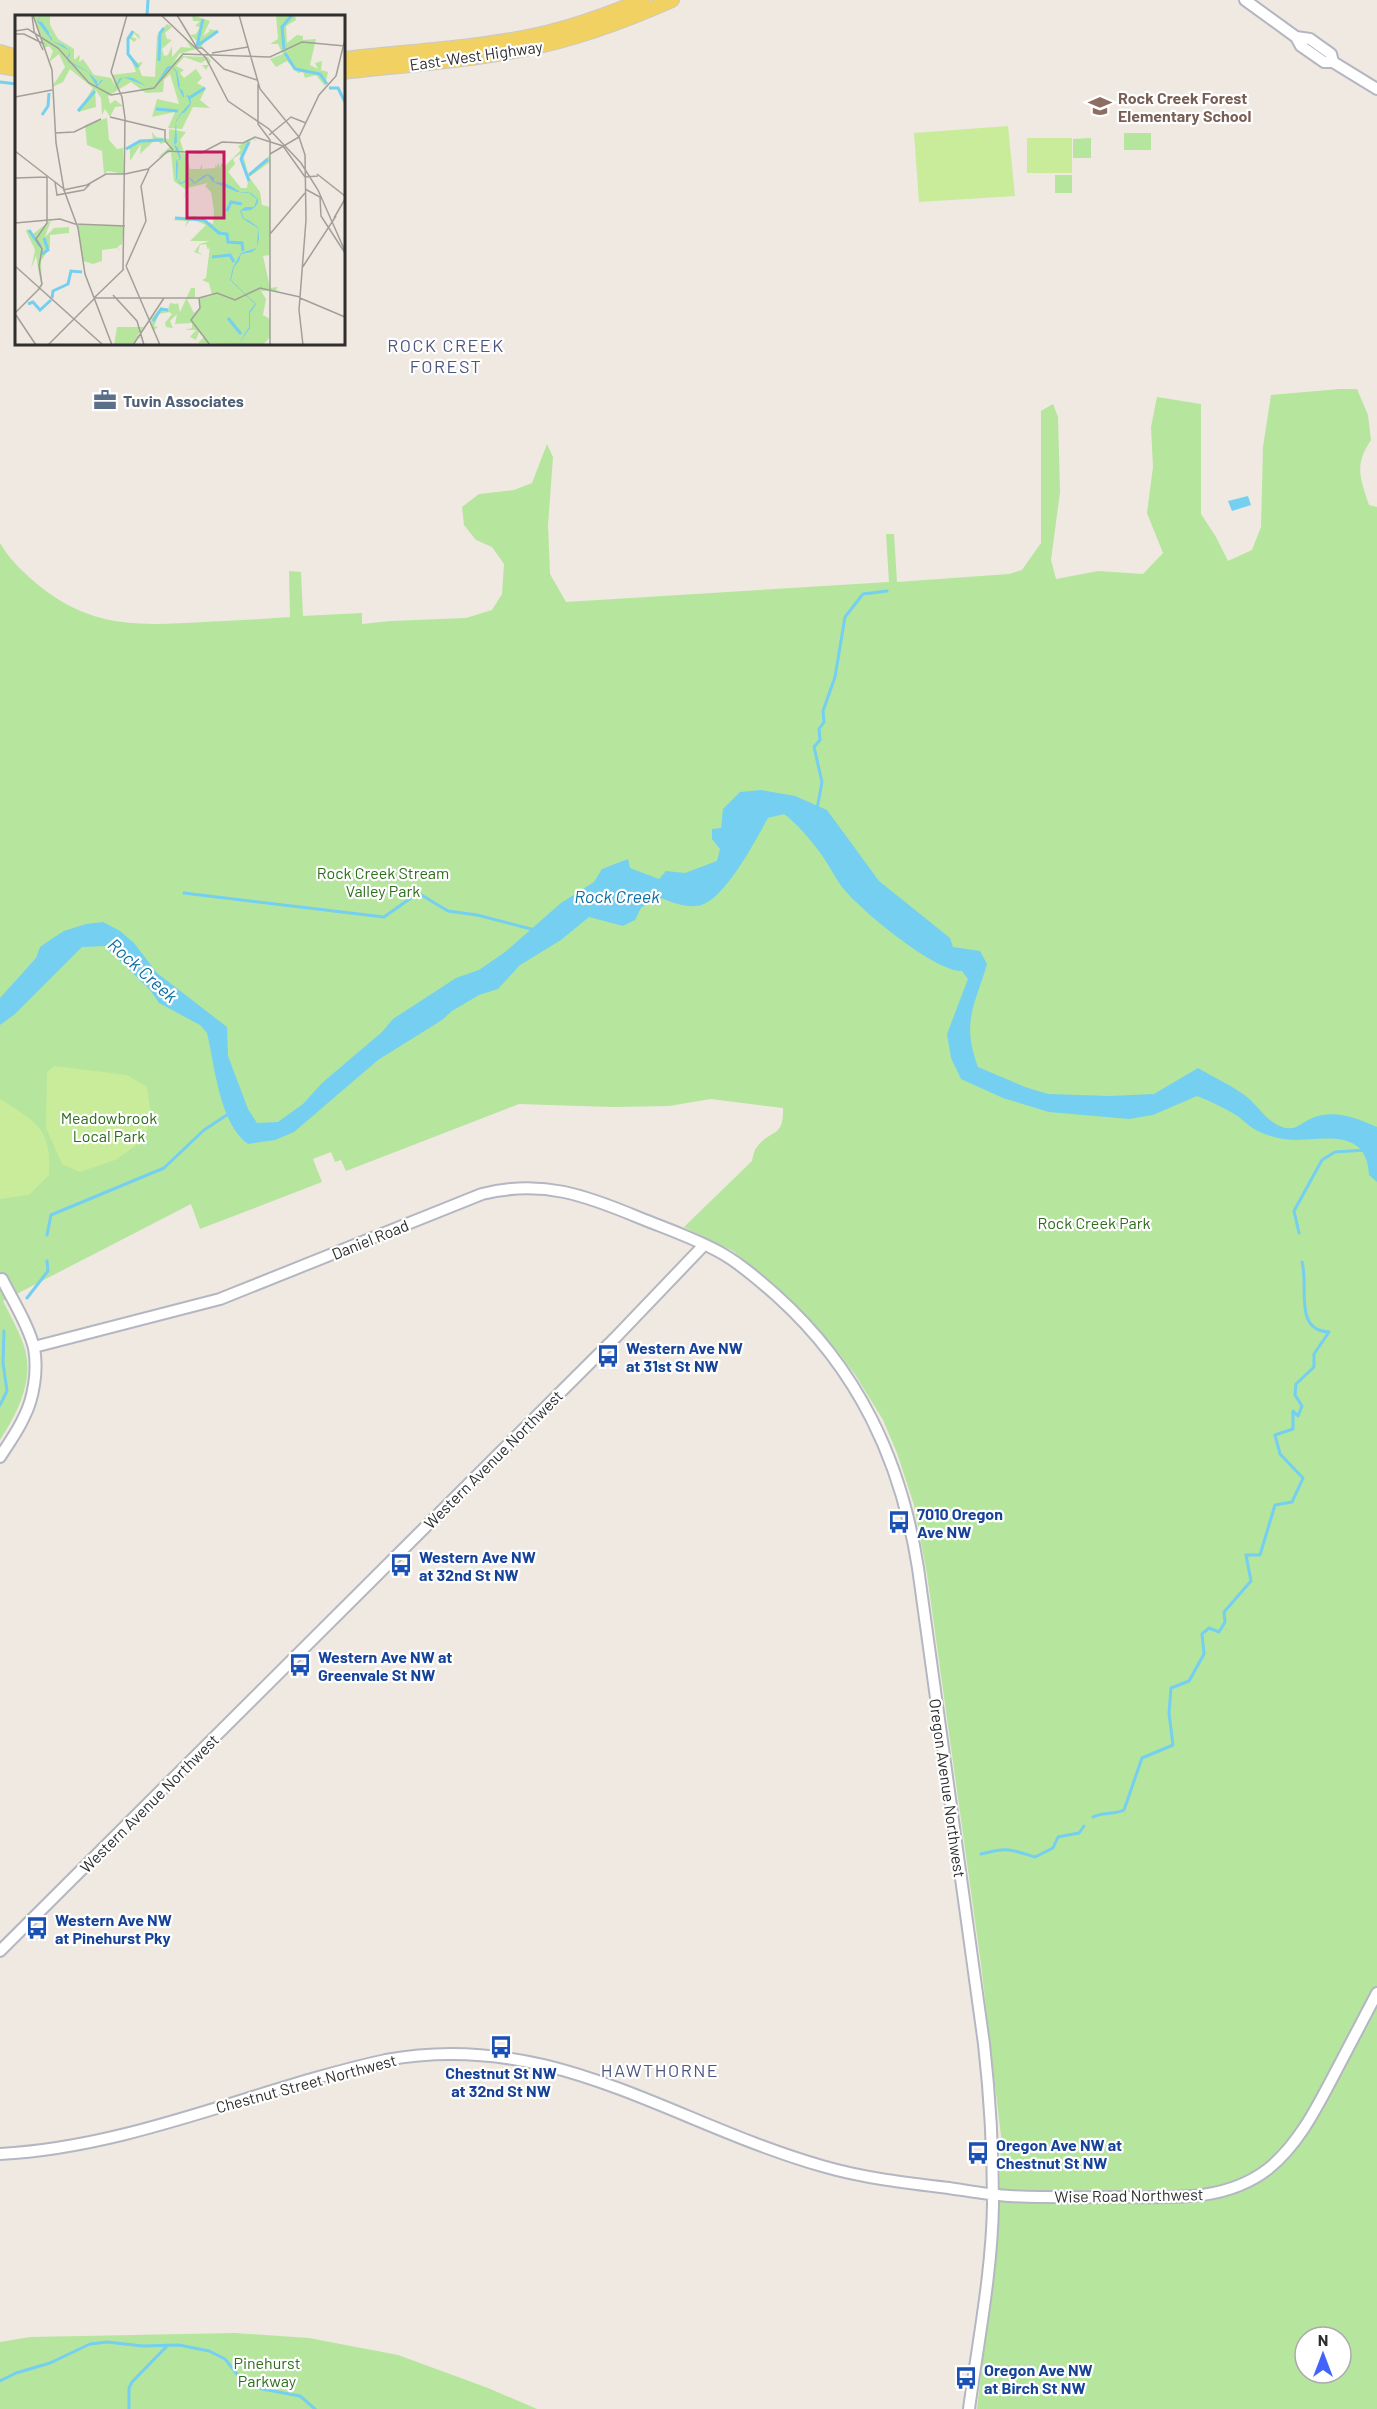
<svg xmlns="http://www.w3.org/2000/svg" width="1377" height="2409" font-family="Barlow,sans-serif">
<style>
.green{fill:#b6e59e;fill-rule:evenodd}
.pitch{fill:#c9ec9a}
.water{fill:#75cff0}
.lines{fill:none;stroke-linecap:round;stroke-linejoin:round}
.stream{stroke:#75cff0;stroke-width:3}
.minor-casing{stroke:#b4b7c1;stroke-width:14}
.major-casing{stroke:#c9c9c9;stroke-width:16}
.minor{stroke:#fff;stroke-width:10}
.major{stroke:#f2d163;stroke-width:14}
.labels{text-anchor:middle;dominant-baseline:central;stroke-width:4.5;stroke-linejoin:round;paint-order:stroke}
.street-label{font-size:16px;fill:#2e2e2e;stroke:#fff}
.education-label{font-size:16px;font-weight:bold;fill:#785e54;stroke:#fff;text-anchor:start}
.service-label{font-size:16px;font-weight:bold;fill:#4e5e75;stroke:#fff;text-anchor:start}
.park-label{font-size:16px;fill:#2c6e1b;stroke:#fff}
.transit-label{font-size:16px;font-weight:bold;fill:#164399;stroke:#fff;text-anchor:start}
.neighbourhood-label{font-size:18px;letter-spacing:1.5px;fill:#4d5680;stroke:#fff}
.water-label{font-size:18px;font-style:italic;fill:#0d6fa3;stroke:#fff}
.inset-river{fill:none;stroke:#75cff0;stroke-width:3}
.inset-road{fill:none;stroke:#a29e99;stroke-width:1.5}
.view{fill:#c2185b;fill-opacity:0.15;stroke:#c2185b;stroke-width:3}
.inset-edge{fill:none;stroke:#2e2e2e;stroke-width:3}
</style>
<rect width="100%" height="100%" fill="#efe9e1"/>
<path class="green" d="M1124,133H1151V150H1124Z
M1091,138V158H1073V139Z
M1055,175H1072V193H1055Z
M1340,389H1357L1368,415L1371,440C1354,465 1360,478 1369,505L1377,507V2409H977L998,2229L1001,2136L981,1964L927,1574L914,1505L897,1453L883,1420L856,1376L838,1352L794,1303L733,1251L684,1227L752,1161C753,1157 754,1150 757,1147C770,1129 784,1139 783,1108L711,1099L669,1106L613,1107L519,1104L346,1171L341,1160L335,1162L331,1152L313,1159L322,1182L200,1229L191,1204L3,1301C10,1315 18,1329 23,1343C36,1378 18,1412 0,1440V543C9,559 23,572 37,584C90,628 138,626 203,622C232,621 261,619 290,617L289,571L301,572L303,616L362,613V624L391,621L466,618L492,610L502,594L504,564L492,547L476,540L464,525L462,507L479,494L514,490L532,483L547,444L553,457L548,525L550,574L566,602L889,582L886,534H894L897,582L1009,574L1022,570L1041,543V411L1053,404L1058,417L1060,492L1051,560L1056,579L1098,571L1143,574L1163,553L1147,513L1153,467L1151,427L1157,397L1201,404V514L1216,537L1228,561L1252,550L1261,527L1263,447L1271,395ZM1305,2337H1341V2373H1305Z
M235,2333L309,2338L398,2355L488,2388L537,2409H0V2342L30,2337Z"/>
<path class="pitch" d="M1008,126L1015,196L919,202L914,133Z
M1027,138H1072V173H1027Z
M54,1066L127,1075L147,1087L151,1116L144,1140L115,1160L80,1172L62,1164L46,1128L47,1072Z
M0,1099C36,1122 52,1128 49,1175L29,1195L0,1199Z"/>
<path class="water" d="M1248,496L1251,505L1232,511L1228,501Z
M761,790L795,796L827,810L879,881L950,938L953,947L980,951L987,964C975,1006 961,1021 978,1067L1025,1087L1048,1094L1109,1096L1154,1094L1198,1068C1213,1077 1229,1084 1243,1094C1258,1104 1266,1123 1285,1128C1297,1130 1301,1123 1310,1119C1334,1108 1356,1118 1377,1127V1182L1369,1175C1367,1129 1327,1139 1294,1140C1282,1140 1268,1136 1258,1131C1251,1128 1245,1122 1239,1117C1225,1108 1212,1102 1197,1096L1153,1115L1129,1119L1049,1112L1003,1098L961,1079L951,1058L947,1034L968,979L962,971C935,972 859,909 842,887C836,879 832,871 827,863C819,849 797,823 784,814L768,818C755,841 728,893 704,904C690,910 671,902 658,897L641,908L635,920L623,926L589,917L561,940L520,965L498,989L479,995L452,1011L442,1020L378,1060L294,1132L275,1140L248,1144C219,1123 215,1066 207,1033L200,1025L159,1003L150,990L105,946L82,947L15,1014L0,1025V998L36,958L40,947L53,938L64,931L86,924L103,922L120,931L134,943L157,973L227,1027L228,1056L248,1109L257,1123L278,1122L303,1104L322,1083L382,1032L393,1019L456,978L479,970L505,952L561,903L594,882L602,869L628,859L630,868L659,879L666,871L685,873L717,861L720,849L712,839V829L721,828L723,809L740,792Z"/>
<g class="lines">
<path class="stream" d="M147,16L148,0
M0,82L16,84
M817,809L822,782L814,747L820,740L819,729L824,722L823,711L835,677L845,617L863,594L887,591
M184,893L384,917L418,893L448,911L477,915L535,930
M1299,1233L1294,1211L1322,1160L1335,1152L1366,1150
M47,1235L51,1215L164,1168L204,1130L230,1113
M27,1298L48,1271L47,1261
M0,1405L7,1391L3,1363L4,1331
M1093,1817C1102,1812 1114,1815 1124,1810L1142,1758L1173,1745L1169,1713L1171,1688L1189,1681L1204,1654L1202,1634L1209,1628L1219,1632L1225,1622L1224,1612L1251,1581L1246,1555H1260L1275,1505L1292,1502L1303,1478L1280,1454L1275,1435L1293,1429V1411L1298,1416L1302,1406L1295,1395L1296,1384L1314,1367V1354L1329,1332C1293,1330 1309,1287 1302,1262
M981,1854C1008,1847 1009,1849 1035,1857L1053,1848L1058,1837L1079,1833L1084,1826
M0,2381L16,2373L50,2363L90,2344L107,2342L143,2346L179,2345L209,2351L225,2359L237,2374L248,2381L262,2389L300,2396L315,2409
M129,2409V2388L132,2382L168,2345"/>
<g class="minor-casing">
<path id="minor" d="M1245,0L1296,37L1301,46L1324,62H1333L1377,89
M1296,37L1310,39L1331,54L1333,62
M0,1280L2,1279C12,1299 29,1326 34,1348C38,1369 34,1398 24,1417C18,1431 8,1444 0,1457
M34,1347L220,1299L482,1194C542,1179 585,1195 640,1218C667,1229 697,1239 723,1254C742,1265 760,1281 777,1296C858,1369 901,1460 918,1568L984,2044C990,2097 993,2151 993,2204C992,2272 978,2342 969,2409
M0,1951L616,1337L704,1245
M0,2154C133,2147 257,2088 386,2060C552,2029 671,2123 822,2166C863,2178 906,2183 949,2188C969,2191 990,2195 1010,2196C1045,2198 1081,2197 1117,2197C1169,2197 1224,2203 1268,2169C1299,2144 1317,2107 1335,2073C1349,2046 1363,2020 1377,1993"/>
</g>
<g class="major-casing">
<path id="major" d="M0,52L16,57
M344,59C410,51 486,48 550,32C581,24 612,13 642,0
M0,66L16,69
M344,72C404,65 465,61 525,49C576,39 625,21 672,0"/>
</g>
<use href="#minor" class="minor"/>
<use href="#major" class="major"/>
</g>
<defs>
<g id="school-bare" transform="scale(1.8)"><path d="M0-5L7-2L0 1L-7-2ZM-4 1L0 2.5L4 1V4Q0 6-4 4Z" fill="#8d6e63" stroke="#fff" stroke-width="2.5" paint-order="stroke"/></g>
<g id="office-bare" transform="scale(1.8)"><path d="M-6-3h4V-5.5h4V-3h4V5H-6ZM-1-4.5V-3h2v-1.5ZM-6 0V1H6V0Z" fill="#5c6f8a" stroke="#fff" stroke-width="2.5" paint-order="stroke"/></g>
<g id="bus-bare" transform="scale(1.8)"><path d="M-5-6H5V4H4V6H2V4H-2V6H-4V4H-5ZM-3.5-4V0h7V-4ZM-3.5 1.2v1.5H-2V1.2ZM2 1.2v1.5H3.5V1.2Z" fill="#1a4fb4" stroke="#fff" stroke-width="2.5" paint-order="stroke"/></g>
</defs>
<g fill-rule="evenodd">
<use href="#school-bare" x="1100" y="106"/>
<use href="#office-bare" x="105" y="400"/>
<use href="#bus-bare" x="608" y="1356"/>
<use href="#bus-bare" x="899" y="1522"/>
<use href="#bus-bare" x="401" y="1565"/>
<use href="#bus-bare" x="300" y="1665"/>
<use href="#bus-bare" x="37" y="1928"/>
<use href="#bus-bare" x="501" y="2047"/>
<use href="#bus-bare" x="978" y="2153"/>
<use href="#bus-bare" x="966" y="2378"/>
</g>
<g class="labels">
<g class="street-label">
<text transform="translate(476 55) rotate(-8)">East-West Highway</text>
<text transform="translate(370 1239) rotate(-22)">Daniel Road</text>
<text transform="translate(493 1459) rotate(-45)">Western Avenue Northwest</text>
<text transform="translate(948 1788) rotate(82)">Oregon Avenue Northwest</text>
<text transform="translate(149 1803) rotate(-45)">Western Avenue Northwest</text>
<text transform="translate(306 2083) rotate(-15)">Chestnut Street Northwest</text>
<text transform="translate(1129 2195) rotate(-1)">Wise Road Northwest</text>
</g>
<g class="education-label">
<text x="1118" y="97">Rock Creek Forest<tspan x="1118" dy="18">Elementary School</tspan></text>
</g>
<g class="service-label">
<text x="123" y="400">Tuvin Associates</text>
</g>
<g class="park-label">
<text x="383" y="872">Rock Creek Stream<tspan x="383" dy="18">Valley Park</tspan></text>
<text x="109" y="1117">Meadowbrook<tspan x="109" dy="18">Local Park</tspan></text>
<text x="1094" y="1222">Rock Creek Park</text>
<text x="267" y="2362">Pinehurst<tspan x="267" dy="18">Parkway</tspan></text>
</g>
<g class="transit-label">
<text x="626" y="1347">Western Ave NW<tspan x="626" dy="18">at 31st St NW</tspan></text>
<text x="917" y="1513">7010 Oregon<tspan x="917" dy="18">Ave NW</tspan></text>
<text x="419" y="1556">Western Ave NW<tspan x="419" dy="18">at 32nd St NW</tspan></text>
<text x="318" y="1656">Western Ave NW at<tspan x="318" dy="18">Greenvale St NW</tspan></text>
<text x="55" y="1919">Western Ave NW<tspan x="55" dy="18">at Pinehurst Pky</tspan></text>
<text x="501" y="2072" text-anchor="middle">Chestnut St NW<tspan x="501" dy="18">at 32nd St NW</tspan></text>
<text x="996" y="2144">Oregon Ave NW at<tspan x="996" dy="18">Chestnut St NW</tspan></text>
<text x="984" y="2369">Oregon Ave NW<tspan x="984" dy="18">at Birch St NW</tspan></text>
</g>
<g class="neighbourhood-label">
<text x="446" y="345">ROCK CREEK<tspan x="446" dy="21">FOREST</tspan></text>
<text x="660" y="2070">HAWTHORNE</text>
</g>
<g class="water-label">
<text x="617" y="896">Rock Creek</text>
<text transform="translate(143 970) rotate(42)">Rock Creek</text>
</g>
</g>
<g transform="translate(15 15)">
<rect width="330" height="330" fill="#efe9e1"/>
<path d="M19,0H35V10L43,24L59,34V45L65,40L64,47L68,44L79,60L96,63L100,71L97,60L121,57L112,34V22L118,16L124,20L125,25L119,18L117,22L122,24L119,27L114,23V39L123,48L128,47L124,53L127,61L140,62L142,21L152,9L157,12L150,18L152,24L157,25L147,34L149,41L153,40L157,31V42L166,32L176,33L167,19L181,34L164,39L159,47L166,41L193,42L196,46L191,55L187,50H193L191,45L186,48L169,42L161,51L169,55L165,58L169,63L181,54L187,63L182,68L191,73L185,85L195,93L178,92L167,114L153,113L160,97L137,102L142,84L164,89L155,59L149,65L148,77L131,78L116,67L93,81L95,89L100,85L108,91L100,92L95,102L90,94L87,100L86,83L80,74L81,92L63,97L78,73L55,54L48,67L37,72L50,52L44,39L34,47L38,36L34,31L29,33ZM177,0L195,6L188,21L195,16L193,14L203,16L188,26L187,33L180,31L182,26L175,20L181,19L185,12L180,11L185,6H178ZM261,0H280L281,5L271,11L272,28L282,20L288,21V25L301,24L295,50L303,54L300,48L307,46L306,55L313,57L310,71L301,60L290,63L288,57L283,58L272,46L261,52L255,44L268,39L263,29H255L263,24ZM92,103L94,125L102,134L108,133L109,159L93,156L89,159L87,136L72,130L70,110ZM154,114L171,117L165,125L169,137H162L171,139L175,154H185L187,149V154L200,153L201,148V153L203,148L205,153L206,148L210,151L226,135L223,131L239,123L242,126L237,124L228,139L233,159L254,141L255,147L234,162L245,177L247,190L255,192V240L248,241L255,273L263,272L261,275L265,276H246L251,284L248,300L255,304V322L248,330L183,328L189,322L184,317L181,325L175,322L181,315H170L177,313V308L160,309L162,299L155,306L158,313L151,312L150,308L157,299L154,297L144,299L139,311L143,312L139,315L137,312L136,304L146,292L153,295L155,288L161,289L158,291L163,288L165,297L176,273H180V282L172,284L179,298L185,293V283L197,280L194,268L187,265L191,263L195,231L193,235L191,229L185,230L183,237L188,240L179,237L185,229L195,226H175L191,210L176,204L170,212L172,206L157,205L180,201L198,209L199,196L196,177L190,171L193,168L172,173V175L168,185L171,175L159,166L156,137L143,142L156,131L151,127L146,129L141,124L125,139L126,129L115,146V134H110L125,126L138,125L137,117L141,122L154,124ZM225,139L233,166L232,173H226L213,157L220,149L218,144ZM36,205L30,222L39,213L54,212V218L35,220V232L26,246L27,275L21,241L16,254L20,235L11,216L13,214L18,219ZM62,210L109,211L107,229L102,232L106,237L102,233L87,235V246L78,249L68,246ZM102,312H129L122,321L129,323H122L117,330H99Z" fill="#b6e59e" fill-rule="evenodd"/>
<path d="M26,0L23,6L27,7L34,17V20L37,23V26L48,30L55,36V40L52,45L72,56L82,66L83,70L86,65H88L99,75L104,64L108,62L118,63L130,70L140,71L151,53L154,51H156L161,55L162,57L165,70L164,73L168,76L169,82L173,80L175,83L176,88L174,92L169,98H167L161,107L162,127L159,130L161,131L163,133L166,144L162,146L163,149L162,164L166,168L175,163L178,165L179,168L188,161L193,159L199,163V167L209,168L216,171L225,177H231L236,178L243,184V187L241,191L236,195L226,196L227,198L229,204L233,205L243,212L244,223L242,233L237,237L226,239L224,246L219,252L216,265L241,289L238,294L235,298V313L223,330L234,312V297L240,289L215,265L218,252L226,238L242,233L243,213L228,204L225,196L230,192H239L242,184L234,178L222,177L198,167L193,160L179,169L174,163L169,168L165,169L161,163V146L165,144L159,130L161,106L166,98L175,88L172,81L168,82L163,72L161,57L156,51L140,71L129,70L108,62L99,75L88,65L82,72L73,57L53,47L52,44L55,36L37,26L22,6Z" fill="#75cff0"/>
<path class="inset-river" d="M118,16L113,24V39L123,52M182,31L188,4M182,31L203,16M269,34L267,12L277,0M270,38L280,54L305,59L312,69M144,46L145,18L149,13M314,73H323L330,87M174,83L190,73M141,94L163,96M63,96L80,76M27,100L33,91L34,78M111,134L125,126L148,125M234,160L253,144M234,166L226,144L234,127M212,196L216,187L227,189M160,203L189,205L204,218L212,219L213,227L227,228L228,236M14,215L25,231M27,239L33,235L29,223M197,242L215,240L219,247M37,283L38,276L53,269L56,256L67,257M13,289L18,287L25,295L36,285M213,303L226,319M138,306L146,294L153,295"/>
<path class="inset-road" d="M17,0L19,16L28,35M18,0L37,55L41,128L49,175L63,213L70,259L97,330M146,0L191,43L213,86L254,114L286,148L303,175L330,236M162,0L182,33H187L209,54L242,65M224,0L245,74L284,122L255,139M0,16L13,14L43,33L74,68L96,80L139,73L168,39L255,42L287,27L330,31M0,19H9L29,29M197,38L233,32M243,69V109L255,125V330M0,82L37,75M95,102L149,115M150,114V126L158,135M40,118L59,117L86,104M254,120L276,102L291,108M0,136L49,174M302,159L330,181M0,163L32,162M40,167L42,180L69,175L75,169M290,174L305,182L306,201L330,238M48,175L72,170L91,159H110L133,154L153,136L186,138L207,127L228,128L240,122L268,131L290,162L303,161M319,203L330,184M0,208L45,204L60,209L110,211M255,219L290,178M0,251L88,330M111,251L131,206L126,171L134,154M111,251L145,330M287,253L321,201M108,255L110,103L107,82L96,57L112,0M23,275L27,269L24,251L27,234L21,224L32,208V162M98,280L122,306L129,330M79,283L109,254M80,283H184L202,278L220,285L245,273L285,282M184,283L185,293L176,305L195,330M285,283L330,302M0,298L25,273M1,300L21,330M33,330L80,283M118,330L149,283M288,330L284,295L291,205L290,140L284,122L304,80L321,61L330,24"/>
<path class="view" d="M172,137H209V203H172Z"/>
<rect width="330" height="330" class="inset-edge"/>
</g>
<g transform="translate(1323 2355)"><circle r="28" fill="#ffffff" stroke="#ababab" stroke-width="1.5"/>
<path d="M0-4.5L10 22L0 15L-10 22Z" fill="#4264fb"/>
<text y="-9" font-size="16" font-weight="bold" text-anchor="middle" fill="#2e2e2e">N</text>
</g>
</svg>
